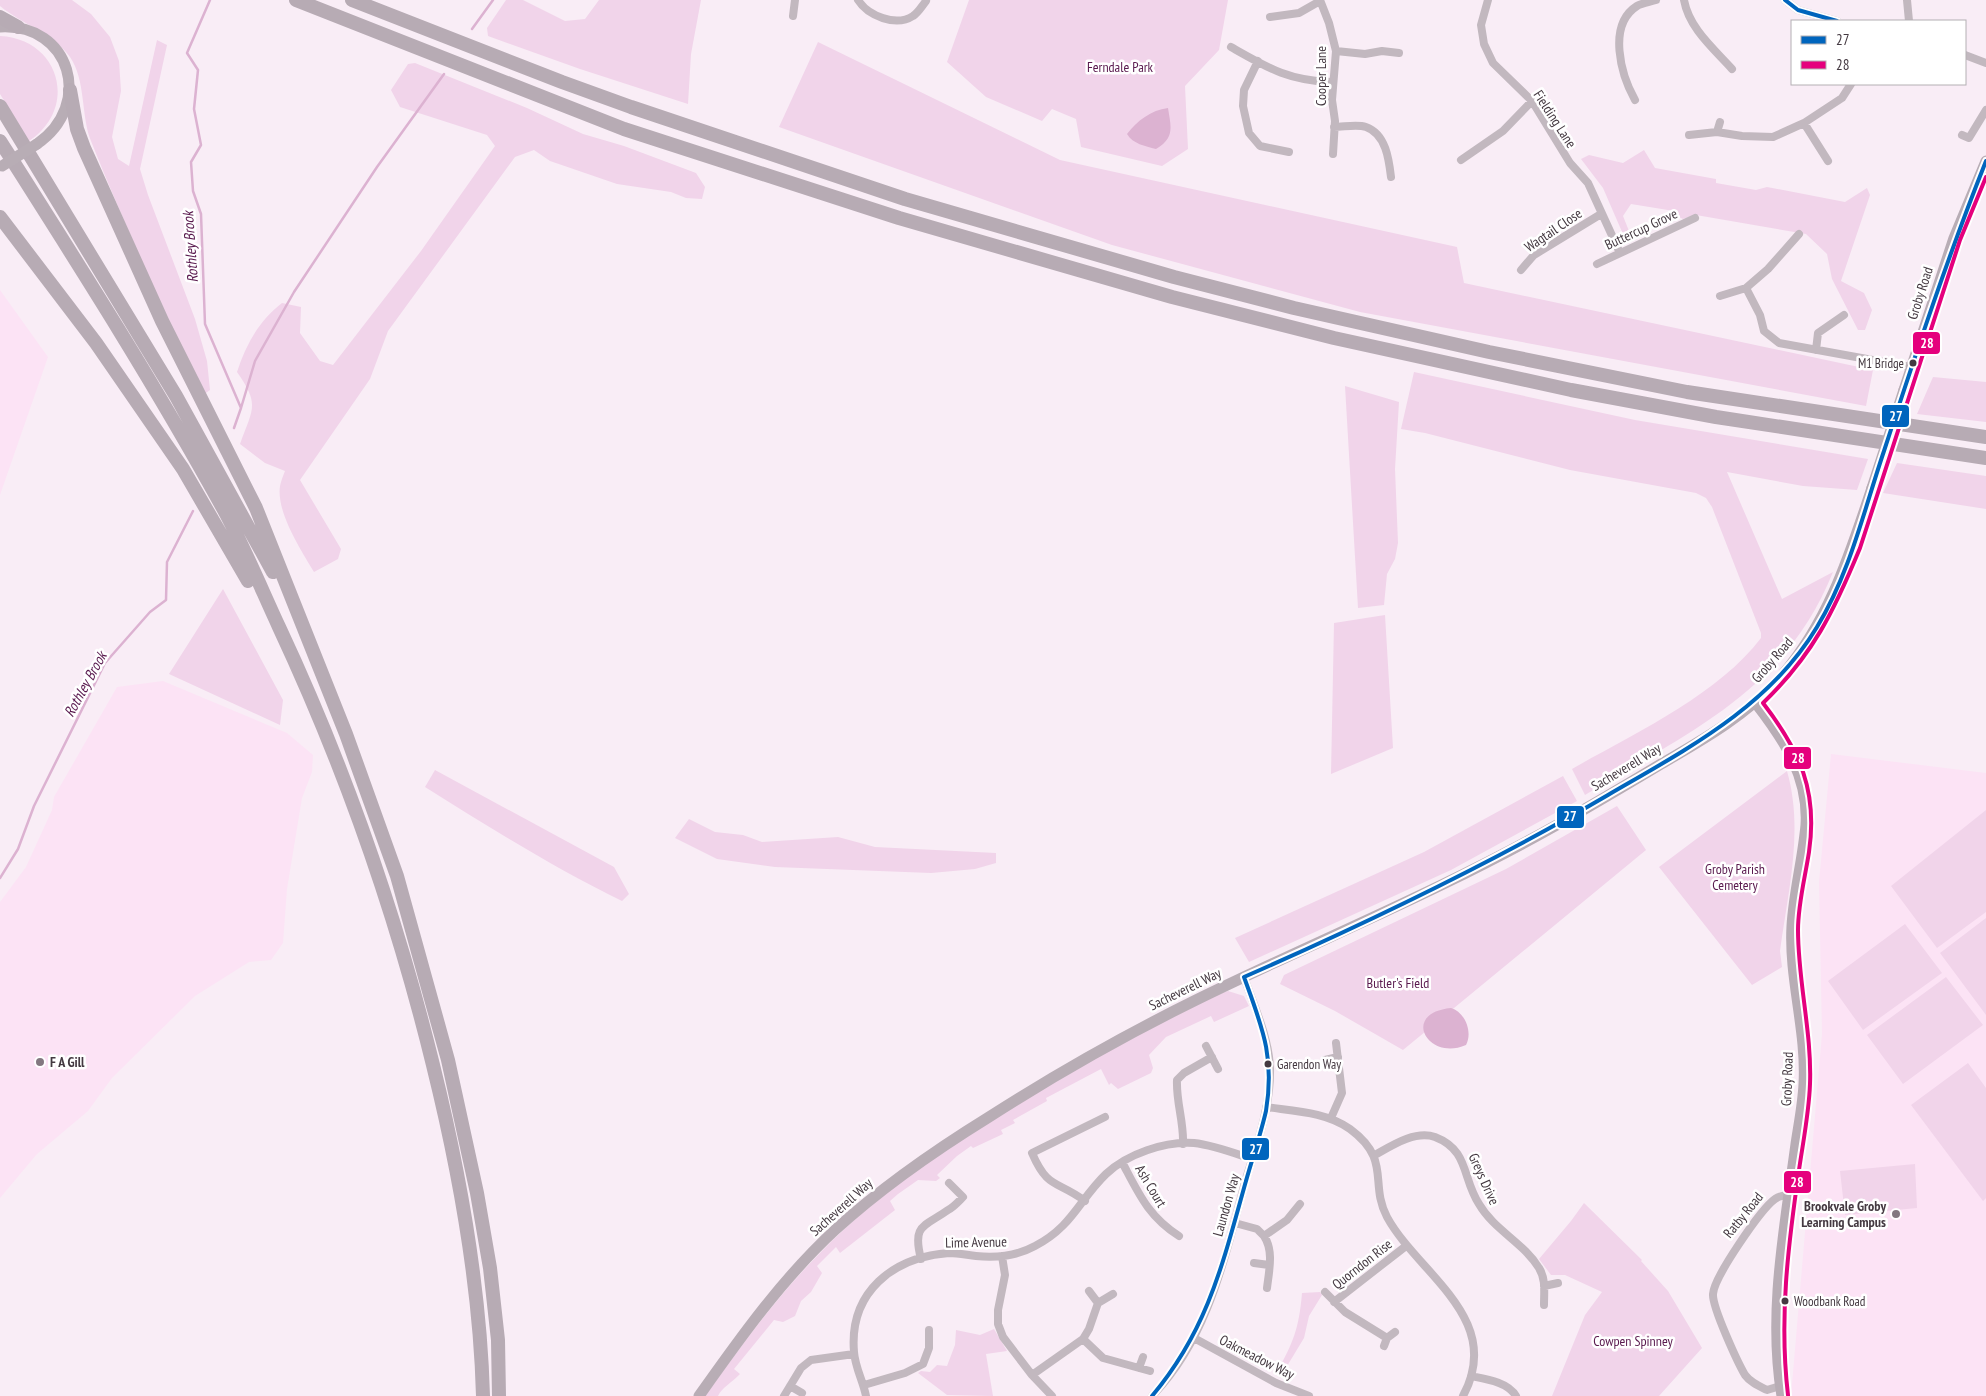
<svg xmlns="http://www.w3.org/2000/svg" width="1986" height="1396" font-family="'PT Sans Narrow',sans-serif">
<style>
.built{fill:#fce3f5}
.green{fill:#f1d4ea}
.water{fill:#dcb2d1}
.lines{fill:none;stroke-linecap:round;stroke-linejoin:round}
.stream{stroke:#dcb2d1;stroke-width:2.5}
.street{stroke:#c2b8bf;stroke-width:8}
.secondary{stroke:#b8adb5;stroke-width:11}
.highway{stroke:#b7abb4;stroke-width:14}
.secondary-bridge{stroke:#b8adb5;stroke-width:11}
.bus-1-casing{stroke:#fff;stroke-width:8}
.bus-2-casing{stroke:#fff;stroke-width:8}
.bus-1{stroke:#0065bd;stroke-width:4}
.bus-2{stroke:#e5007d;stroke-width:4}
.bus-dot{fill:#443941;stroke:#fff;stroke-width:2}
.poi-dot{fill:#837880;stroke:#fff;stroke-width:2}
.labels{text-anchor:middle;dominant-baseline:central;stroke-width:5;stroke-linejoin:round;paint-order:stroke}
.bus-label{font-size:13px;fill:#443941;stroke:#fff;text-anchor:start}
.park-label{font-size:14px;fill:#59194e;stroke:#fff}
.street-label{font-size:14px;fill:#443941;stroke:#fff}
.poi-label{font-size:14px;font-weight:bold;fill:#443941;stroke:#fff;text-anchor:start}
.water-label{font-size:15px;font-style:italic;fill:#59194e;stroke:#fff}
.line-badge{stroke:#fff;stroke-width:2}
.badge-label{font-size:14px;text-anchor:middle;font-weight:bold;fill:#fff}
</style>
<rect width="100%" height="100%" fill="#f9edf6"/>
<path class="built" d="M0,290L48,357L0,495Z
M163,681L287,733L313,755L312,772L302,798L287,889L283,943L271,960L249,962L195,996L112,1078L88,1111L37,1154L0,1198V902L26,867L52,810L54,797L117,687Z
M1831,754L1986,773V1396H1791L1822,1034L1819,882Z"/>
<path class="green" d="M0,0H72L91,14L110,37L119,61L121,91L112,137L118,159L129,166L157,40L167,45L140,169L148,195L195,319L207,361L210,390L203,395C165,311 125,227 91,141C81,117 86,80 70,57C52,32 23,25 0,6Z
M506,0H523L565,21L585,19L599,0H701L691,54L688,104L580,69L488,36L487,28Z
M969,0H1228L1219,50L1185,86L1188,149L1162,166L1081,147L1076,119L1052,109L1042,121L986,97L947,62Z
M0,36C60,39 79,108 29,141L0,94Z
M818,42L1060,160L1457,247L1464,283L1873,370L1866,406L1360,312L1112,245L779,127Z
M415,63L527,108L583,134L624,146L696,173L705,187L702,199L686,198L671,192L617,184L550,161L534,150L515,157L388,331L370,379L300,480L341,549L338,559L314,572C301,550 276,512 280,486C281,481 283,476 285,471L265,463L240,444C253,408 260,405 237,372C246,344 259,321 282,303L301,307L300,333L320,361L333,365L421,251L495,146L487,135L400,107L391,90L408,64Z
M1644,150L1655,168L1716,179V183L1756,190L1767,187L1845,202L1867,188L1870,195L1841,281L1864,293L1872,310L1865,330H1858L1832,279L1827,254L1806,234L1696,215L1683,219L1677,216L1674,211L1631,204L1623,216L1633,241H1626L1603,188L1581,159L1589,155L1623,163Z
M1414,372L1635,420L1868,459L1857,490L1803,486L1727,472L1782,599L1833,572C1785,692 1688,732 1585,795L1572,769C1633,734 1718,695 1761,638V633L1712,507L1706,498L1696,493L1570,470L1425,433L1401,429Z
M1933,377L1986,382V422L1917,414Z
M1345,386L1399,402L1395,469L1398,543L1395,559L1387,574L1384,605L1358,608Z
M1897,463L1986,476V509L1883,493Z
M223,589L283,700L280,725L169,674Z
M1385,615L1393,748L1331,774L1334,623Z
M435,770L614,867L629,894L622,901C554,868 489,827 425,787Z
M1787,771C1804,830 1788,891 1780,951L1782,967L1752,985L1659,867Z
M1563,776L1577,801L1451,870L1249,962L1235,938L1424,852Z
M1617,806L1646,850L1403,1050L1335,1011L1280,984L1284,975L1506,869Z
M1986,810V912L1937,948L1891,886Z
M689,819L715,832L743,835L762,842L838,837L875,847L996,853V863L975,869L931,873L775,867L717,859L675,838Z
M1986,918V1015L1940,953Z
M1905,924L1942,973L1863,1030L1828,981Z
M1946,977L1983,1025L1903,1084L1867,1035Z
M1228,991L1244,996L1249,1006L1214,1022L1211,1016L1166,1037L1149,1055L1153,1068L1151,1073L1118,1089L1111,1083L1109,1085L1101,1069L1046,1098L1047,1101L1013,1120L1015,1123L1001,1130L1003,1134L973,1148L971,1146L957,1156L937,1175L940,1178L936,1181L918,1180L898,1194L890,1201L895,1210L840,1253L836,1247L817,1266L822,1273L811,1292L801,1301L795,1316L783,1322L774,1320L734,1369L740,1374C733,1382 722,1387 718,1396H705C741,1346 777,1296 821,1252C901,1170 1010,1104 1111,1050C1149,1030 1188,1004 1228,991Z
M1968,1063L1986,1088V1198L1983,1201L1911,1105Z
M1915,1164L1917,1208L1845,1215L1840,1171Z
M1584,1203L1642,1260L1641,1261L1668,1291L1702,1348L1659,1396H1552L1585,1315L1602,1292L1565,1275H1551L1539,1259L1571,1221Z
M1320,1292L1322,1295L1309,1316L1304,1338L1281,1376L1276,1374C1293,1343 1299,1329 1302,1293Z
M994,1329L1007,1351L986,1354L993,1396L947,1395L918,1373L921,1371L930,1372L937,1365L947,1366L955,1345L956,1330L980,1335Z"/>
<path class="water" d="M1168,108C1171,127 1175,138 1156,149C1145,146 1133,144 1127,134C1137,121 1151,110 1168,108Z
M1451,1008C1465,1012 1473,1032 1466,1045C1428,1062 1400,1013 1451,1008Z"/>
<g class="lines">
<path class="stream" d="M210,0L187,53L198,70L194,109L201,145L191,162L193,191L201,214L205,324L241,408L234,428
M472,29L493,0
M241,408L255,361L294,292L377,167L444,74
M0,878L18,849L34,806L105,663L150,612L166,600L167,562L193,511"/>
<path class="street" d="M858,0C868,16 896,27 913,16C918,13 922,6 926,1
M1320,0L1329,23L1336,51L1332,100L1335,121L1333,154
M1488,0L1481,25L1484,44L1493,63L1532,101L1570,163L1588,183L1620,253
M1684,0C1689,28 1713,48 1732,69
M1785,0L1798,10L1837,21
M1907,0L1909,21
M793,16L795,0
M1270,17L1299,13L1320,1
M1231,47C1268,68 1289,81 1332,82
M1336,51L1365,54L1382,51L1399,53
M1965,55L1986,63
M1258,61L1244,90L1243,106L1249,133L1260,146L1289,152
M1635,100C1621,75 1607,25 1637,6C1642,3 1650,2 1656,0
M1334,127C1344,127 1357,124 1366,127C1386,134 1389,160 1391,177
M1717,132L1720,122
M1689,135L1717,132L1742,136L1773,137L1804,123
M1962,135L1969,138L1986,110
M1461,160L1503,131L1532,101
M1828,161L1804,123L1842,98L1851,84
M1597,264L1695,218
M1521,270L1534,255L1601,214
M1746,288L1760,315L1764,331L1779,343L1911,367
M1720,296L1746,288L1768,269L1799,234
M1816,350L1818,333L1844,315
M1206,1046L1218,1069
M1325,1060L1338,1057
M1266,1107C1294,1111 1327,1112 1350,1129C1392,1160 1369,1183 1387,1217C1418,1274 1505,1318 1463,1396
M1331,1118L1342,1093L1336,1043
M1183,1144C1184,1122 1176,1102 1177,1080L1184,1073L1212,1057
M1375,1155C1391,1146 1415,1130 1435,1137C1469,1150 1462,1178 1479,1204C1494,1230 1524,1243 1539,1268C1546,1279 1544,1292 1544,1305
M1122,1162C1139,1194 1148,1216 1179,1236
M1085,1201C1057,1180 1048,1190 1032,1153L1105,1117
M1235,1223L1257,1229L1264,1236L1287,1220L1300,1204
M1264,1236C1274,1251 1269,1271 1267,1288
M1002,1256L1005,1275L998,1310V1324L1003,1337L1032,1375L1083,1339L1089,1329L1098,1303L1113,1294
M921,1259C912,1224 924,1227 948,1210C954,1207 959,1201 963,1197L949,1183
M1254,1263L1269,1265
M1544,1286L1558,1283
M1089,1291L1098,1303
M1325,1292L1345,1312L1387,1338
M1334,1302L1406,1246
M1194,1338L1276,1383L1309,1396
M1083,1339L1103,1358L1150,1371
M1384,1346L1387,1338L1395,1332
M1139,1368L1143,1357
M1032,1375L1052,1396
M1471,1376C1486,1379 1508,1382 1516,1396
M864,1385L905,1373L923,1364L929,1348V1330
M790,1386L802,1393
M1780,1386L1767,1390C1759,1386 1751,1383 1745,1375C1738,1363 1712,1307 1713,1294C1714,1277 1761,1209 1775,1199C1779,1196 1785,1195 1790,1195
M784,1396L801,1368L811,1360L854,1354
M866,1396C863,1381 855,1367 854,1352C849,1292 893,1257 949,1253C958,1253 967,1255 976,1256C996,1258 1017,1256 1035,1246C1072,1227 1079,1200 1106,1174C1127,1154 1165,1141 1194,1143C1213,1145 1234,1153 1252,1159
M1152,1396C1209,1338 1225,1255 1246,1179C1257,1144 1271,1106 1270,1068C1269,1038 1254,1006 1244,977"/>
<path class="secondary" d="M0,27C71,23 94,105 37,144
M1904,390L1954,238L1986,161
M1755,702C1783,738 1809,776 1806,825C1803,859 1794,892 1792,926C1789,979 1807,1031 1804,1084C1803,1104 1799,1124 1796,1144C1785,1227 1768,1313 1782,1396
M699,1396C740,1338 782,1279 835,1230C882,1187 934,1151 989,1117C1056,1074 1125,1035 1196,1000C1316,941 1438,892 1555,826C1591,806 1626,785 1661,764C1704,739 1745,716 1779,679C1828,624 1849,557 1872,488"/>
<path class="highway" d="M296,0L624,129L899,218L1172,297L1334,338L1571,390L1716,417L1986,458
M352,0L562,82L631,107L905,199L1174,277L1294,308L1489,352L1687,392L1986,437
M0,17L18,27
M70,90L77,129L84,148L162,321L256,508L346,734L397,876L448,1060L477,1193L490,1268L498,1340L499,1396
M0,106L176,396L273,572
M0,141C77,262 155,384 224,510C244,547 261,588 279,627C345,768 396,914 433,1065C460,1174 480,1284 483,1396
M0,217L96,343L183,469L248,581"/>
<path class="secondary-bridge" d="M2,166L37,144
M1872,488L1904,390"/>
<g class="bus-1-casing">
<path id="bus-1" d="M1785,0L1798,10L1837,21
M1152,1396C1206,1332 1222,1267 1244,1188C1251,1162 1260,1137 1266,1111C1275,1056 1262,1027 1244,977C1369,922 1490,864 1608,795C1687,749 1769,707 1817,627C1850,573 1864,510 1884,451C1916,353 1948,256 1986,161"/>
</g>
<g class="bus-2-casing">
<path id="bus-2" d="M1788,1395C1779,1319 1788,1246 1799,1170C1803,1142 1809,1113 1810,1084C1812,1033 1798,982 1798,930C1798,904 1805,878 1809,852C1818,791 1800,751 1763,703C1813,655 1834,611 1860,548L1960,240L1986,177"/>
</g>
<use href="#bus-1" class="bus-1"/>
<use href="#bus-2" class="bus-2"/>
</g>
<g class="bus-dot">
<circle cx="1913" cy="363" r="4.5"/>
<circle cx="1268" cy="1064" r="4.5"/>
<circle cx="1785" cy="1301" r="4.5"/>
</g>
<g class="poi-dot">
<circle cx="40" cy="1062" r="5"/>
<circle cx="1896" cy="1214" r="5"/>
</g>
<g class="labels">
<g class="bus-label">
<text x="1904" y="363" text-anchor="end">M1 Bridge</text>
<text x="1277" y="1064">Garendon Way</text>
<text x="1794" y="1301">Woodbank Road</text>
</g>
<g class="park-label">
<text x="1120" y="67">Ferndale Park</text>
<text x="1735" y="869">Groby Parish<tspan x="1735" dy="16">Cemetery</tspan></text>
<text x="1398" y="983">Butler's Field</text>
<text x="1633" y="1341">Cowpen Spinney</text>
</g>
<g class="street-label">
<text transform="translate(1321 76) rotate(-90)">Cooper Lane</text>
<text transform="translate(1555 119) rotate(57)">Fielding Lane</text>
<text transform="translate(1641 229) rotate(-25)">Buttercup Grove</text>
<text transform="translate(1553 230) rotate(-34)">Wagtail Close</text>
<text transform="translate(1920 293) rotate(-72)">Groby Road</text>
<text transform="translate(1772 660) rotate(-49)">Groby Road</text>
<text transform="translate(1626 767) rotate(-31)">Sacheverell Way</text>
<text transform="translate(1185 989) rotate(-26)">Sacheverell Way</text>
<text transform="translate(1787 1079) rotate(-88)">Groby Road</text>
<text transform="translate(1484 1179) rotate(66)">Greys Drive</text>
<text transform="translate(1151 1186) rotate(59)">Ash Court</text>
<text transform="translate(1226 1205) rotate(-74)">Laundon Way</text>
<text transform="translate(841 1207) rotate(-42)">Sacheverell Way</text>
<text transform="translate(1743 1215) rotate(-51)">Ratby Road</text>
<text transform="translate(976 1242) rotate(-1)">Lime Avenue</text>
<text transform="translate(1362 1264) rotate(-38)">Quorndon Rise</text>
<text transform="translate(1257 1357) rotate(27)">Oakmeadow Way</text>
</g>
<g class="poi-label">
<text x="50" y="1062">F A Gill</text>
<text x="1886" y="1206" text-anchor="end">Brookvale Groby<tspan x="1886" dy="16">Learning Campus</tspan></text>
</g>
<g class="water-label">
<text transform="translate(190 247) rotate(-94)">Rothley Brook</text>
<text transform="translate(85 684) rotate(-61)">Rothley Brook</text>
</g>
</g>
<g class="line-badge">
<rect x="1912" y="331" width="29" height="24" rx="5" fill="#e5007d"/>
<rect x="1881" y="404" width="29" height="24" rx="5" fill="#0065bd"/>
<rect x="1783" y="746" width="29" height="24" rx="5" fill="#e5007d"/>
<rect x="1556" y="805" width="29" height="24" rx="5" fill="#0065bd"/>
<rect x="1241" y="1137" width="29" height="24" rx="5" fill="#0065bd"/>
<rect x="1783" y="1170" width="29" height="24" rx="5" fill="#e5007d"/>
</g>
<g class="badge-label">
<text x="1927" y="348">28</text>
<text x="1896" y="421">27</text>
<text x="1798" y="763">28</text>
<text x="1570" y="821">27</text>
<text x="1256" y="1154">27</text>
<text x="1797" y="1187">28</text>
</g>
<rect x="1791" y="20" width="175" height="65" fill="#ffffff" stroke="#b4b0b3"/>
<rect x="1801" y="36" width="25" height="8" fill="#0065bd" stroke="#b4b0b3"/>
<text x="1836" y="45" font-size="15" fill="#443941">27</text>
<rect x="1801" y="61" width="25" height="8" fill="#e5007d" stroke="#b4b0b3"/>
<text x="1836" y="70" font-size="15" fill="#443941">28</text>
</svg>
